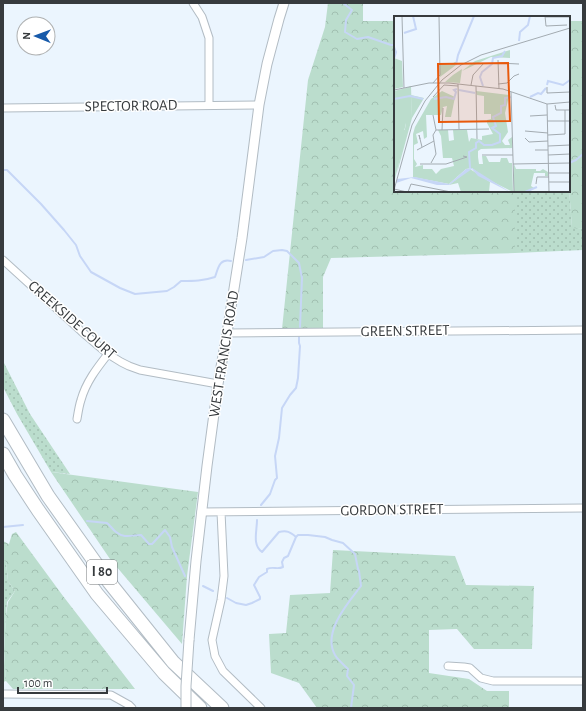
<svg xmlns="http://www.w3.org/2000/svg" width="586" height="711" font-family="'Alegreya Sans',sans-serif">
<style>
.grass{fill:url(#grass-dots)}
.forest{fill:url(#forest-crowns)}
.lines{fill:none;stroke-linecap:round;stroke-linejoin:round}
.stream{stroke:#c6d6f6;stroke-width:2}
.minor-casing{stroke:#b2bcc4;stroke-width:9}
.tertiary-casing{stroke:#b2bcc4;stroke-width:11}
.motorway-casing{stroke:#b2bcc4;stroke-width:15}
.minor{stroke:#fff;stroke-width:7}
.tertiary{stroke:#fff;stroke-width:9}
.motorway{stroke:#fff;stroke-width:13}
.tertiary-bridge-casing{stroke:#b2bcc4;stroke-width:11;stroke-linecap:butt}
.tertiary-bridge{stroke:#fff;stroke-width:9}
.labels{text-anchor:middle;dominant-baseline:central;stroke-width:3;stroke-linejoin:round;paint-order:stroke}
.shield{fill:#fff;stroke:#737678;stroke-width:1}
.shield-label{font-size:14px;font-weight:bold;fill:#373b3e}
.street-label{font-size:15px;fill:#373b3e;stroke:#fff}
.inset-river{fill:none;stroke:#c6d6f6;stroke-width:2}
.inset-road{fill:none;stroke:#a3abb1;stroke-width:1}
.view{fill:#e8590c;fill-opacity:0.15;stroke:#e8590c;stroke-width:2}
.inset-edge{fill:none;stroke:#373b3e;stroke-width:2}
</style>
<defs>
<pattern id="grass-dots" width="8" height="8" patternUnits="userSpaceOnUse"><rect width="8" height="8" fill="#bbddcd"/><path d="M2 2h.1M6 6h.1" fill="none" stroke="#a1bfb1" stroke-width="1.8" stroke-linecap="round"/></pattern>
<pattern id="forest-crowns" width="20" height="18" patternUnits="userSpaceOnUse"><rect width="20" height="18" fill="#bbddcd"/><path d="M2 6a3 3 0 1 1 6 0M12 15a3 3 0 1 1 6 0" fill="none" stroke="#a1bfb1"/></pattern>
</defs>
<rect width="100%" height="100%" fill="#ebf5fe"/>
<path class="grass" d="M569,188L572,227L583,229V250L515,253V191H569Z
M3,361L30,414L70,474L51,472L17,414L3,387Z
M3,560L6,562L8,581L15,591L7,602L6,615L4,650L6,681L3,682Z"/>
<path class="forest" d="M328,3H363V21H395V191H515V253L331,258L323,277V329H282L308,80L325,27Z
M569,21H583V229L572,228L569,188Z
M51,472L198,492L187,576L182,644L110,559Z
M16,532L63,596L135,689H13L6,681L4,650L6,615L8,602L15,591L8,581L6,562L3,560V541L9,544L12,534Z
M333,550L455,556L466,585L534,586L532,649H474L457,629L429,630V673L469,679L487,691H509V708H317L299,683L271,673L269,634L286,633L290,595L330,593Z"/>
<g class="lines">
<path class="stream" d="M343,3L352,10L346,20L345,32L357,39L368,37L391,45H395
M569,163L576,160L583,154
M3,170H7L41,204L64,230L76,245L80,256L91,272L120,288L135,294L167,291L174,287L181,281C194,281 203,281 215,277C218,269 219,258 231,261
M246,260L264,257L273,251L282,250L287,251L299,263L302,278L300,327
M261,505L270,494L275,480L277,478L275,456L279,438L282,408L290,395L296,388L298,378L300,346L299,343V337
M257,520C257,531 252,545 262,552L279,532C287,530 290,532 296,537
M87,521L107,523C110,525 112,529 116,532C125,539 131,535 141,535L149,544H152L153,543L165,530L170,537L172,547L185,576
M3,527L23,525
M203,586L213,591
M227,598L236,603L246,605L252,603L260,599V597L254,585L259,577L267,572V569C273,566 277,570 283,567L282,562L284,558L288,556L296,537L298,535H308L325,537L332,540L343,543L355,554L358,569L359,571L361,586C348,603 322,632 335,655C338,660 344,665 348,669L347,676L354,685L351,708"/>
<g class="minor-casing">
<path id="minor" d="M193,3L202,17L209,38V105
M3,108L259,105
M3,260L81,331L108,354L121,362L129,366L140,370L218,384
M227,333L583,330
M77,419C78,413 79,406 81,400C86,382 97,368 108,354
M201,512L583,508
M221,512L224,576L221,600L212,640L215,656L223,671L261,708
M448,666L464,667L470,668L481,678L493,681H583
M3,694L111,695L129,705L132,708"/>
</g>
<g class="tertiary-casing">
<path id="tertiary" d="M189,640L196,561L207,466L218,384L227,333L242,238L259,105L267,64L279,19L284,3"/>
</g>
<g class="motorway-casing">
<path id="motorway" d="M3,420L48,496L109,582L173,662L222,708
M3,454L15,475L38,510L97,594L164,673L200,708"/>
</g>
<use href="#minor" class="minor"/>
<use href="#tertiary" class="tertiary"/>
<use href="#motorway" class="motorway"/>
<g class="tertiary-bridge-casing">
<path id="tertiary-bridge" d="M186,708V686L189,640"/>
</g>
<use href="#tertiary-bridge" class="tertiary-bridge"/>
</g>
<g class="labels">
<rect class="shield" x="87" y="560" width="30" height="24" rx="3"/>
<g class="shield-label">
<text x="102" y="572">I 80</text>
</g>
<g class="street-label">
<text transform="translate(131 106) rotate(-1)">SPECTOR ROAD</text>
<text transform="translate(72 320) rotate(41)">CREEKSIDE COURT</text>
<text transform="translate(405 331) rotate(-1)">GREEN STREET</text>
<text transform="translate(224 354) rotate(-81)">WEST FRANCIS ROAD</text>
<text transform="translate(392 510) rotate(-1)">GORDON STREET</text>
</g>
</g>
<g transform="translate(394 16)">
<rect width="176" height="176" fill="#ebf5fe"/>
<path d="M116,34V42L97,41L68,55L81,45ZM17,70L18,102L3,157L12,107V72Z" fill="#bbddcd"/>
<path d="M0,42L8,45L9,71L0,73ZM61,46H63L62,49L46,61V49H56ZM68,53L66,67L51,66L59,59ZM12,72V107L0,159V75ZM48,75L61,81L57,101H51L53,90L49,91L47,99H32L33,121L30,123L29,115L22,118L24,127L20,129V143L23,148L21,151L29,149V153H38L42,158L47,153L60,150L58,142H49L47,120L44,114H54L55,125L60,124L59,114H73L75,126L77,122L88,124V120L99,118L93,107V104L97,103V98H90V80L83,79L82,75L115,79L116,76L111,97L114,116L108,125L111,129H116L114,124L118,121V132L87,133L84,135V141L85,148H89L88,140H92L95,146H106L107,142H113L115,147H118L119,176L89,161L78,152L72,153L55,168L19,161V118L21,111L37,83ZM17,79L30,82L18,102ZM120,148L122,153H142V155H146L149,153L154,156V160H151V157H140L137,170L140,172L134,176H120ZM76,153L96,166L95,176H67L64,167L55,169Z" fill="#bbddcd"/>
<path d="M0,114H13L0,167Z" fill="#bbddcd"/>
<path d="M78,152L116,176L84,160L78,153L55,169H43L17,162L2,167L3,163L21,161L55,168L72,153Z" fill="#c6d6f6"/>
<path class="inset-river" d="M10,17L22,13L19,0M125,25L126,16L134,9L136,0M0,31L2,36L0,43M62,49L64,39L80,0M153,69L154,65L169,69L176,64M89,70L86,61L88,56L98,48L99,42L108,40L111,35M65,74L81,77M136,81L144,77L147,78L152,72M0,83L16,80L29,83M40,83L52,81L60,83L62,76L60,74L63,73M76,152L75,136L82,132V127L85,125L90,129H98L106,126V118L98,112L102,110L99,101L107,97V90L111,89V82L117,81M131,176L143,171"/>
<path class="inset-road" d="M8,0L10,72M151,0L152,10L173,9M151,1H176M104,44L105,73M104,47L125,48M39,67L46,59L45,0M64,68L65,113M104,68L113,67L120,60L125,58M77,69L79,59L90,47M82,70L83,123M153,71V77L176,76M0,74L35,67H55L109,73L153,88L176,86M117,76L120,176M39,81L50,69L64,70M153,88L155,176M161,89L162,94H176M39,99L42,114M136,100L153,99M153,105H176M42,114L95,113M48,114L49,92M131,115L154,117M154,119L171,118V94M131,122L135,126L154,125M26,123L25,119L28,131M154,130L176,129M23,134L40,125M141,134H154M88,139H119M154,139L176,138M37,147L42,138L39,119L42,114M26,148H52L73,141L69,140M119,148L176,147M155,157H176M155,166H176M142,168L143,161H155M0,173L13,176M0,174L18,109L31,85L48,64L67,49L87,39L176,12M14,176L17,168L57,176"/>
<path class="view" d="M114,47L116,105L45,106L44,48Z"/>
<rect width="176" height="176" class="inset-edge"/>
</g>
<rect width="586" height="711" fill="none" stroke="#373b3e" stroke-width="8"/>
<g transform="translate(36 36) rotate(271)"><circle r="19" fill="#ffffff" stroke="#afb1b2"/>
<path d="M0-3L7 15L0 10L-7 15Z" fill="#175aaa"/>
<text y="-6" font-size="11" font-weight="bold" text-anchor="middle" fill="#373b3e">N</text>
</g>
<path d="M18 687v6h89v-6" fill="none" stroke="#373b3e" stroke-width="2"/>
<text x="24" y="687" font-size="12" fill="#373b3e" stroke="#ffffff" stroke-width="3" paint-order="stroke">100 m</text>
</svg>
